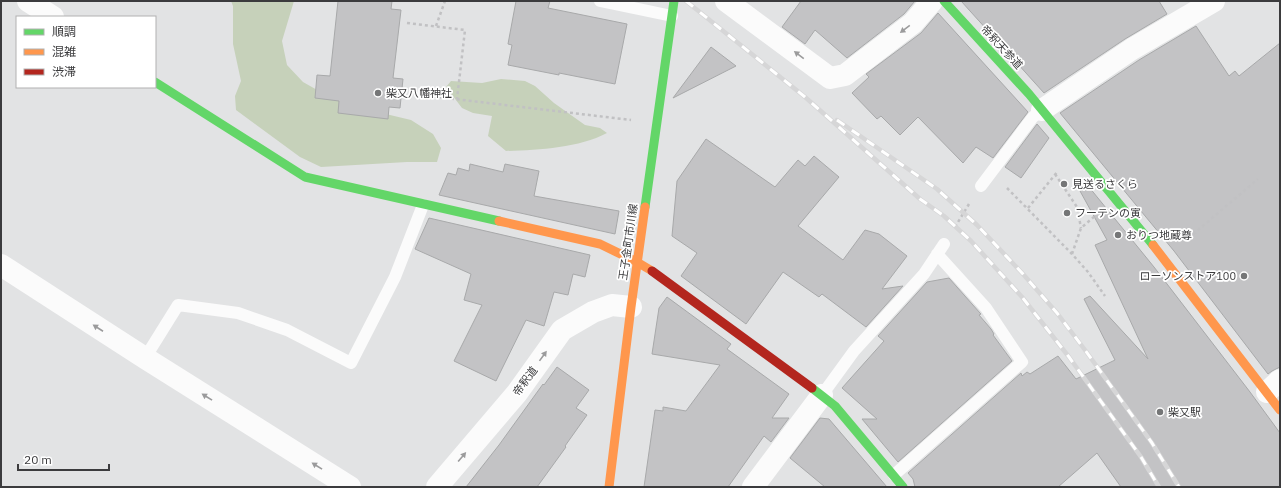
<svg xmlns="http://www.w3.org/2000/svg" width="1281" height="488" font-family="'IBM Plex Sans','Noto Sans JP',sans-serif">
	<rect width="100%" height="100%" fill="#e2e3e4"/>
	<path fill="#c6d1ba" d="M231,1H294L282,41L287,65L303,82L326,95L369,110L411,120L433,134L441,148L437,162H407L321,167L300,157L236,110L235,96L241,81L233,44V6Z
		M501,79L525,81L535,86L554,103L585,125L600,128L607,133C579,148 538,150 506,151L488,136L492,116L473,113L462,108L446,87L451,81L482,83Z"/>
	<path fill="#c3c3c5" stroke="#a8a9aa" d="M338,1H392L391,9L401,10L393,78L403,79L400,108L389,107L388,119L338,113L339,101L315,98L317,75L330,76Z
		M516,1H550L548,8L627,24L615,84L559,73V75L508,65L512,45L508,44Z
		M801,1H915L904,14L847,58L815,30L805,44L782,27Z
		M961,1H1159L1167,14L1125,39L1044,93Z
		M938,13L1028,112L993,158L976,147L963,163L918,117L900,135L881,116L877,119L852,93L869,77L866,74L921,33Z
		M1196,26L1229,76L1235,71L1239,76L1280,43V367L1272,371L1268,374L1174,251L1060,113L1139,60Z
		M711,47L736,66L673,98Z
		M1037,124L1049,138L1021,178L1005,167Z
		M706,139L775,187L798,160L805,166L814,156L839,177L798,226L843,260L865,230L879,234L907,256L882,289L903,286L866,327L822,294L819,297L783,272L746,324L681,276L697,253L672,236L677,181Z
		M470,164L503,172L505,164L539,171L534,196L619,211L615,234L439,195L448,173L456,175L458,168L469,171Z
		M1089,187L1154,267L1250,392L1280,433V487H1121L1097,453L1058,487H915L913,479L908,473L1021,373L1022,376L1027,372L1030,374L1058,356L1076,379L1115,360L1084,299L1090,296L1148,359L1095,245L1107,240L1080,191Z
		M429,218L590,255L585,277L573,274L568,295L554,292L544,326L526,320L496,381L454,361L482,305L464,300L471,274L415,249Z
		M949,278L980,313L981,314L979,315L991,329L994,334L993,335L1012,361L898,462L862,419H877L842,388L884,341L878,336L927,282Z
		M667,297L731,344L727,349L789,394L772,418H789L771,442L764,436L728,487H644L655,410L663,411V407L686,411L720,365L652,354L659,308Z
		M557,367L589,390L576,408L587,415L565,446L566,447L537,487H466L499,445L543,384L544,385Z
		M820,418L829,419L887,487H825L790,458Z"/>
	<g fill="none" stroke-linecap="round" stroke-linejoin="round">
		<path stroke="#c1c1c3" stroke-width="2.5" stroke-dasharray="3 3" stroke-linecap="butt" d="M407,23L465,30L457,99
			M436,26L445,1
			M421,95L631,120
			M1055,174L1077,207L1081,228
			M1007,188L1072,254L1088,272L1105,296
			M1028,208L1058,171
			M955,227L969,204
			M1184,242L1258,179
			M1072,254L1081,228L1095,216"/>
		<path stroke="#fbfbfb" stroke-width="12" d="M600,1L672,16
			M981,186L1033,117L1042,110
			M145,358L178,305L238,313L287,330L351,363L395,277L423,205
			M822,395L854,351L924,274L944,244
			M894,475L1022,362L986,308L937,254"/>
		<path stroke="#fbfbfb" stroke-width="22" d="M28,1L53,17
			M726,1L830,78L845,75L913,23L932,1
			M1042,110L1132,49L1214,1
			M1,265L145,358L350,487
			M1267,392L1280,380
			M437,487L517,393L562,330L593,312L612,305L631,307
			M753,487L822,395"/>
		<path stroke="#63d668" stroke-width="9" d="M944,1L1029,94L1153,245
			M155,82L305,177L499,221
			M645,207L674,1
			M812,388L835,406L903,487"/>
		<path stroke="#ff974d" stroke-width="9" d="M499,221L600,244L637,262L652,271
			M1153,245L1280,410
			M609,487L631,307L645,207"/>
		<path stroke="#b3261e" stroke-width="9" d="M652,271L812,388"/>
		<defs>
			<path id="rail" d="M686,1L805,97L920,199L944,216L971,241L1022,297L1069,357L1141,457L1159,487
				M837,120L937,189L977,225L1023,274L1057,313L1085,350L1152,443L1179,487"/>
		</defs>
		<use href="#rail" stroke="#d6d6d7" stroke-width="4.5"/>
		<use href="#rail" stroke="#fff" stroke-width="3" stroke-dasharray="9" stroke-linecap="butt"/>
	</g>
	<defs><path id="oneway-solid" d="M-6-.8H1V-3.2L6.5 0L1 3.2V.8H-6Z"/></defs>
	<g fill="#9b9b9c">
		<use href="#oneway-solid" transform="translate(905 29) rotate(143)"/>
		<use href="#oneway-solid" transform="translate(799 55) rotate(-143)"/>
		<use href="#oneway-solid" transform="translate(98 328) rotate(-147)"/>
		<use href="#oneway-solid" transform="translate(543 356) rotate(-54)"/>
		<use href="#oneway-solid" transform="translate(207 397) rotate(-148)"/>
		<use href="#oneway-solid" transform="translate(462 457) rotate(-50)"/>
		<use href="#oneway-solid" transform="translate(317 466) rotate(-148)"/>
	</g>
	<g fill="#757677" stroke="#fff" stroke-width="1.5">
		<circle cx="378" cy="93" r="4"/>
		<circle cx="1064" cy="184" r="4"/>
		<circle cx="1067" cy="213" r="4"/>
		<circle cx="1118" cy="235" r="4"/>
		<circle cx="1244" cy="276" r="4"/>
		<circle cx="1160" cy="412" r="4"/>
	</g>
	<g text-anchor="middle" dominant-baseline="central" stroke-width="3.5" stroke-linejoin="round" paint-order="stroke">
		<g font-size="11" fill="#3b3b3d" stroke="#fff">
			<text transform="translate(1002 47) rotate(47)">帝釈天参道</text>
			<text transform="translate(628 242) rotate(-82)">王子金町市川線</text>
			<text transform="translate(525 381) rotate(-54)">帝釈道</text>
		</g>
		<g font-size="11" fill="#3b3b3d" stroke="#fff" text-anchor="start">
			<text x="386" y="93">柴又八幡神社</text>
			<text x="1072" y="184">見送るさくら</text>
			<text x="1075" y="213">フーテンの寅</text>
			<text x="1126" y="235">おりつ地蔵尊</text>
			<text x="1236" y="276" text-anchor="end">ローソンストア100</text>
			<text x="1168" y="412">柴又駅</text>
		</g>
	</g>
	<rect width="1281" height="488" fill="none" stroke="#3b3b3d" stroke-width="4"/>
	<rect x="16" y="16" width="140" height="72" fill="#ffffff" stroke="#b1b1b1"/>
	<rect x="24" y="29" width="20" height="6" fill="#63d668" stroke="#b1b1b1"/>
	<text x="52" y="36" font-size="12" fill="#3b3b3d">順調</text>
	<rect x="24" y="49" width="20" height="6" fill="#ff974d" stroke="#b1b1b1"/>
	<text x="52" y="56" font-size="12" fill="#3b3b3d">混雑</text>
	<rect x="24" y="69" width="20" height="6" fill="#b3261e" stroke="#b1b1b1"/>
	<text x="52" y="76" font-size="12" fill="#3b3b3d">渋滞</text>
	<path d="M18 464v6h91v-6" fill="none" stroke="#3b3b3d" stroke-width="2"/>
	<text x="24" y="464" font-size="12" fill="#3b3b3d" stroke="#ffffff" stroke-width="3" paint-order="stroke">20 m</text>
</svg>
